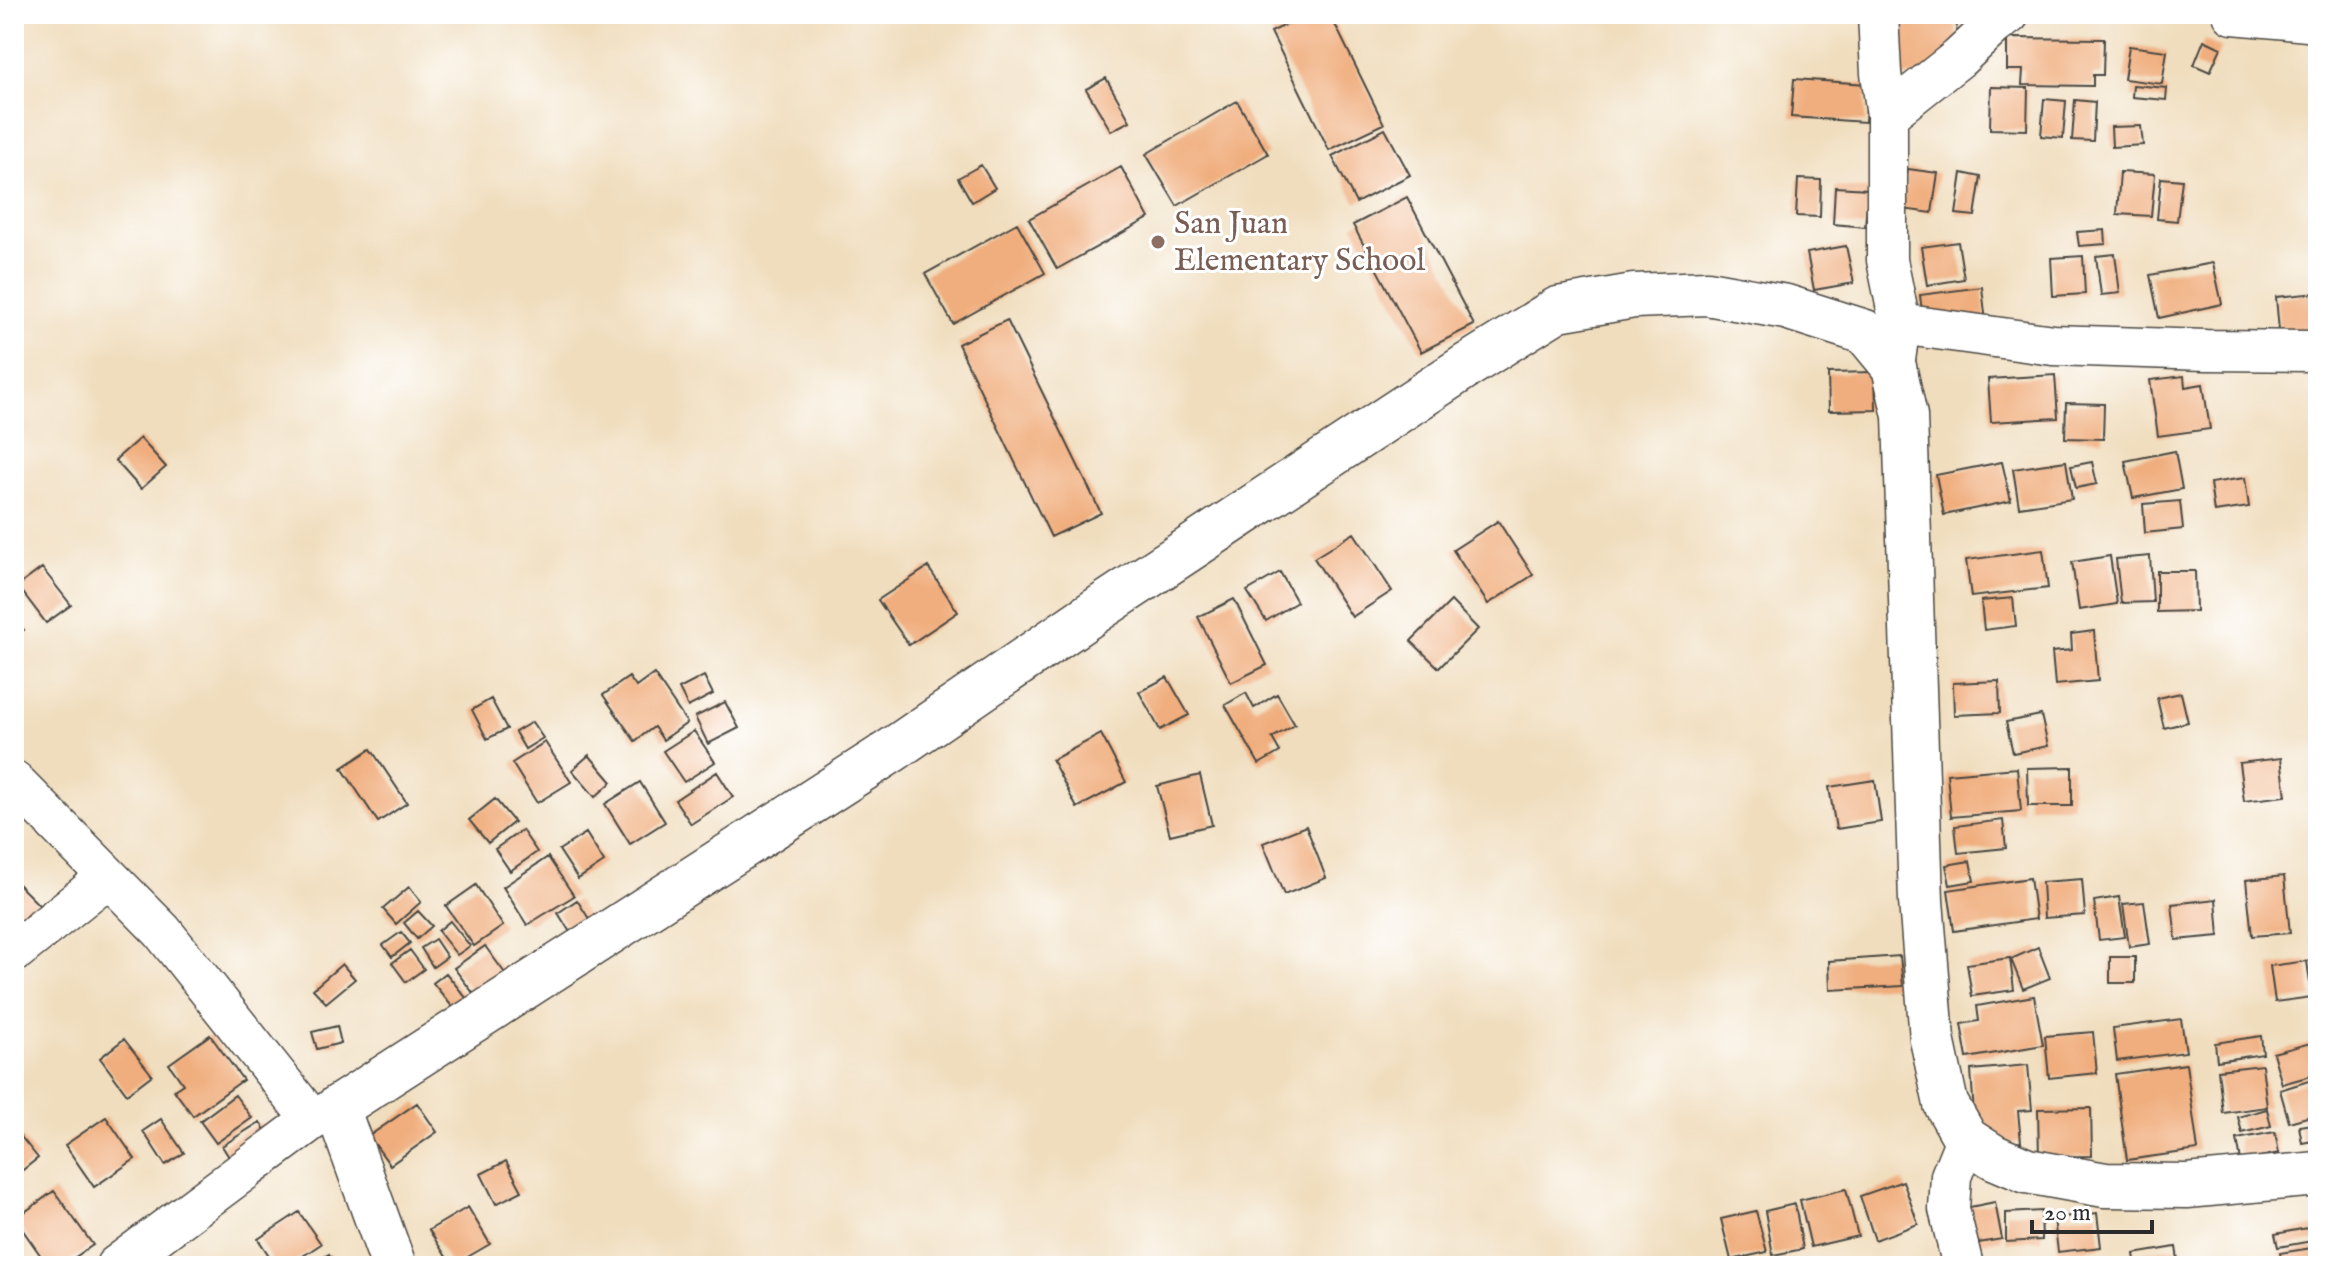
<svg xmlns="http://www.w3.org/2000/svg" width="2332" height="1280" font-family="'IM FELL English',serif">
	<rect width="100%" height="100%" fill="#fff"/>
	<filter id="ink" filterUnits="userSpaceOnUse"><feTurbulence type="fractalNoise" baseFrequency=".0125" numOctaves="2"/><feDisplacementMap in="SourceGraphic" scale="16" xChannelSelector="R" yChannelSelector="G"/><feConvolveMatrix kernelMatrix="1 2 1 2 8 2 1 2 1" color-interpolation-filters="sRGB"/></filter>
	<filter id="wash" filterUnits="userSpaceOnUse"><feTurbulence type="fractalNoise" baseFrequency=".006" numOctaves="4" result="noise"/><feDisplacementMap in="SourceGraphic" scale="32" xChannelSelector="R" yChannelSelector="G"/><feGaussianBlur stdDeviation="1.8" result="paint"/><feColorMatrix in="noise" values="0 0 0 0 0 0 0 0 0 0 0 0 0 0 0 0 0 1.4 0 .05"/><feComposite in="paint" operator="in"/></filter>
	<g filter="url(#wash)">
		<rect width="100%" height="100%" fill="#f0ddbd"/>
		<g id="blocks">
			<path fill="#f0ad7d" d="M1307,14H1330L1384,124L1329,150L1271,32Z
				M1927,14H1955L1959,55L1935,73L1892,78L1886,18Z
				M2007,38L2104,39L2103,75H2093V86L2022,85L2023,70H2007Z
				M2204,40L2221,48L2210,72L2194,65Z
				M2129,46L2167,51L2162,84L2124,79Z
				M1106,78L1130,121L1111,131L1086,89Z
				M1794,79L1867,84L1865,122L1791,117Z
				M2133,85L2167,88L2166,100L2132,97Z
				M1991,87L2028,88L2027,130L1990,129Z
				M2044,99L2066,101L2063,138L2041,136Z
				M2075,100L2095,102L2093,141L2072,140Z
				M1237,101L1268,154L1177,206L1146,154Z
				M2141,126L2143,145L2112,147L2111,127Z
				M1385,129L1410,175L1356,203L1332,156Z
				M981,165L995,188L972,202L958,178Z
				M1121,167L1149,218L1057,269L1029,219Z
				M1908,169L1938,173L1932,213L1902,209Z
				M2120,172L2155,174L2151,216L2117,214Z
				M1962,173L1981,177L1975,216L1956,214Z
				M2161,178L2182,180L2177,221L2157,219Z
				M1798,179L1821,180L1820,217L1796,216Z
				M1835,187L1868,189L1865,227L1833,224Z
				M1407,197L1474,325L1421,352L1353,225Z
				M1017,223L1045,273L953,324L925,274Z
				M2105,230L2106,244L2079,246L2077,232Z
				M1958,242L1964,279L1927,285L1921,247Z
				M1846,246L1854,283L1814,290L1807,253Z
				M2115,254L2120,293L2101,295L2096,256Z
				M2083,256L2085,294L2053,296L2051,258Z
				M2213,263L2222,304L2159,318L2150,275Z
				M1982,287L1986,322L1924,329L1920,295Z
				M2316,293L2318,338L2280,342L2276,297Z
				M1007,320L1101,513L1051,537L958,344Z
				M1875,372L1876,410L1829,411L1828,373Z
				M2055,375L2058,418L1991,422L1988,379Z
				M2184,376L2185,387L2203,384L2210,429L2158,436L2150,380Z
				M2066,403L2104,404L2103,439L2065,438Z
				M140,438L166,467L141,489L115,460Z
				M2175,451L2182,489L2133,498L2125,461Z
				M2066,461L2072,499L2019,507L2013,469Z
				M2002,462L2011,501L1944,515L1936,475Z
				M2092,462L2097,484L2076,488L2071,466Z
				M2245,478L2249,507L2214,512L2210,483Z
				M2180,501L2183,529L2145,533L2143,504Z
				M1498,521L1533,575L1488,604L1453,550Z
				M1354,533L1392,591L1352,617L1314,558Z
				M2043,550L2048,588L1971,597L1966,560Z
				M2110,556L2117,604L2079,610L2072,562Z
				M2150,556L2153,602L2121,603L2116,559Z
				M928,567L958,612L909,645L878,600Z
				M42,568L71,605L46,623L18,586Z
				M2157,571H2195L2196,611L2157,612Z
				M1280,572L1297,602L1266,621L1247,591Z
				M2013,598L2016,626L1984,630L1981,601Z
				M1234,599L1267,665L1231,683L1198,617Z
				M1451,601L1478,629L1439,668L1411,641Z
				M14,619L24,630L14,639Z
				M2094,631L2098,681L2055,685L2052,652L2072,650L2071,634Z
				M654,674L687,723L663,740L654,727L635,741L603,695L629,677L636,687Z
				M704,676L713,694L688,707L679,689Z
				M1167,677L1189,715L1160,730L1139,692Z
				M1999,681L2000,713L1954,715L1953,683Z
				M1246,693L1254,708L1277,694L1295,725L1272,738L1280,752L1259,764L1225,705Z
				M2181,693L2188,722L2164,728L2157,698Z
				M491,699L507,729L487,739L472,710Z
				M725,702L739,728L708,744L695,717Z
				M2041,715L2048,746L2013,753L2006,722Z
				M532,722L543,738L525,749L515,732Z
				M694,731L715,762L684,782L663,751Z
				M1101,734L1126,782L1077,808L1052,760Z
				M545,742L571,782L537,803L512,763Z
				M371,749L407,803L378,822L342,768Z
				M589,755L612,782L595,797L572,770Z
				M2281,758L2286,796L2244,801L2239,763Z
				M2072,767V806H2028L2027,768Z
				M2017,768L2021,811L1951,817L1947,774Z
				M717,772L733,797L691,824L675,800Z
				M1200,775L1212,825L1170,835L1157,786Z
				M1875,780L1881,822L1836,829L1829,787Z
				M640,782L665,822L630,844L605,804Z
				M495,799L514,822L488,843L469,820Z
				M2003,820L2006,848L1958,853L1955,826Z
				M1306,826L1326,878L1284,895L1263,843Z
				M522,830L537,852L510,871L495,849Z
				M586,833L604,862L578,879L559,850Z
				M2314,844L2316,856H2318V876L2315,877L2309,845Z
				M548,857L574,896L527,925L503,887Z
				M1970,861L1974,881L1950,885L1946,865Z
				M2284,876L2290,933L2252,936L2246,880Z
				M2030,878L2036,919L1954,931L1948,890Z
				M2082,879L2085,915L2044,918L2042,882Z
				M14,880L40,906L14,931Z
				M476,885L503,926L474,946L446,906Z
				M2318,885V924H2315L2312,886Z
				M409,887L421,902L396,924L383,909Z
				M2119,897L2125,937L2099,940L2094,901Z
				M2216,899L2219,936L2176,940L2172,904Z
				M577,900L598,933L578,945L558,913Z
				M2144,902L2150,944L2129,947L2123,904Z
				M418,911L432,926L417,939L404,923Z
				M450,921L470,946L457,955L438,931Z
				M401,932L410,943L392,957L383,945Z
				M435,939L447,957L433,967L421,948Z
				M485,946L507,976L477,998L454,968Z
				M2038,947L2050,978L2023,989L2011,959Z
				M410,950L424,969L406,982L392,963Z
				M1900,956L1903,986L1830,990L1829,961Z
				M2110,957H2135V983H2110Z
				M2010,958L2014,990L1972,996L1967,964Z
				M2307,961L2312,997L2275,1002L2270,966Z
				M342,964L355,979L326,1003L313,989Z
				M446,973L467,999L454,1009L433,983Z
				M2034,996L2043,1045L1967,1058L1961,1024L1979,1021L1977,1006Z
				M2181,1019L2186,1052L2117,1061L2113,1028Z
				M337,1026L341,1043L317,1049L312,1032Z
				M2093,1032L2097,1073L2049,1078L2045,1036Z
				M210,1035L243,1080L193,1116L174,1090L183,1084L169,1064Z
				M2261,1036L2263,1054L2217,1061L2215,1043Z
				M124,1039L152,1075L127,1094L100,1058Z
				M2318,1041V1074L2282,1084L2273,1053Z
				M2186,1064L2198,1150L2127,1160L2115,1074Z
				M2028,1065L2032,1110L2018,1111L2021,1142L1976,1145L1971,1070Z
				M2262,1065L2267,1107L2223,1113L2218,1070Z
				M2318,1078V1114L2289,1122L2280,1090Z
				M14,1079L22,1090L14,1095Z
				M235,1095L252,1118L216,1143L200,1121Z
				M417,1103L437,1132L390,1165L369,1136Z
				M2091,1108L2092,1156L2039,1157L2038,1109Z
				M2267,1109L2271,1126L2242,1133L2238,1117Z
				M106,1117L135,1159L94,1187L65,1145Z
				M161,1119L184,1153L165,1165L143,1131Z
				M260,1122L274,1144L236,1168L222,1146Z
				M2318,1123V1140L2302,1143L2299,1126Z
				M14,1128L38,1158L14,1177Z
				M2275,1132L2279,1153L2241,1161L2237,1139Z
				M506,1161L522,1191L496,1204L481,1174Z
				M1903,1181L1918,1224L1875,1240L1860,1196Z
				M1846,1189L1858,1236L1811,1247L1800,1200Z
				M54,1191L93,1245L62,1266H48L15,1219Z
				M1995,1202L2002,1239L1961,1246L1955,1210Z
				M1795,1204L1803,1249L1773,1255L1765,1211Z
				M468,1207L490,1244L452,1266L429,1230Z
				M1756,1211L1767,1252L1731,1260L1721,1219Z
				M2041,1211L2042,1240L2006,1242V1213Z
				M299,1212L321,1244L288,1266H276L258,1239Z
				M2097,1213L2101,1247L2058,1252L2054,1218Z
				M2318,1226V1240L2278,1247L2275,1234Z
				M2176,1247L2179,1266H2136L2134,1254Z
				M2318,1247V1266H2282L2280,1253Z
				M329,1254L336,1266H310Z
				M2248,1256L2250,1266H2210V1265Z
				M1933,1259L1934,1266H1907V1265Z"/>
		</g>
	</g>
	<g filter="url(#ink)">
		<use href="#blocks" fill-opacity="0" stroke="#494641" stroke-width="2"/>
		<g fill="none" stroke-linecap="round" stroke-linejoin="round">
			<defs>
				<path id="minor" d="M1878,14L1881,73L1887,115V260L1900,324
					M2233,14L2318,22
					M1887,115L1959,58L1994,25L2009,14
					M1894,367L1900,324L2053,345L2206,350L2318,351
					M14,781L162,931L312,1120
					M14,952L108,877
					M116,1266L312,1120L337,1108
					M1963,1266L1949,1209L1951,1176L1966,1139"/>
				<path id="tertiary" d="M394,1266L337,1108L891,751L1103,606L1465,367L1558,309L1634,296L1707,293L1786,307L1865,332L1894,367L1905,416L1921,901L1932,1039L1946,1104L1966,1139L1994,1157L2027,1171L2105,1185L2187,1186L2318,1174"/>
			</defs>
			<use href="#minor" stroke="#494641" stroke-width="43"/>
			<use href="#tertiary" stroke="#494641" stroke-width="47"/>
			<use href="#minor" stroke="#fff" stroke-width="40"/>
			<use href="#tertiary" stroke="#fff" stroke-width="44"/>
		</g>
	</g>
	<circle fill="#8d6e63" stroke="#fff" stroke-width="3" cx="1158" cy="242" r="8"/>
	<g text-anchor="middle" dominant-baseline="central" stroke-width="6" stroke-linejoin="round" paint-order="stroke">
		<g font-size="32" fill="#785e54" stroke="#fff" text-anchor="start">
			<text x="1174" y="224">San Juan<tspan x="1174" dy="37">Elementary School</tspan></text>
		</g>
	</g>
	<rect width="2332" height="1280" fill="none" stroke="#fff" stroke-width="48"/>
	<path d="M2032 1220v12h120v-12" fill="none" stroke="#2b2b2b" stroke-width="4"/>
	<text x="2044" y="1220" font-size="24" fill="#2b2b2b" stroke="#ffffff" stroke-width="6" paint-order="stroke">20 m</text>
</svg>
